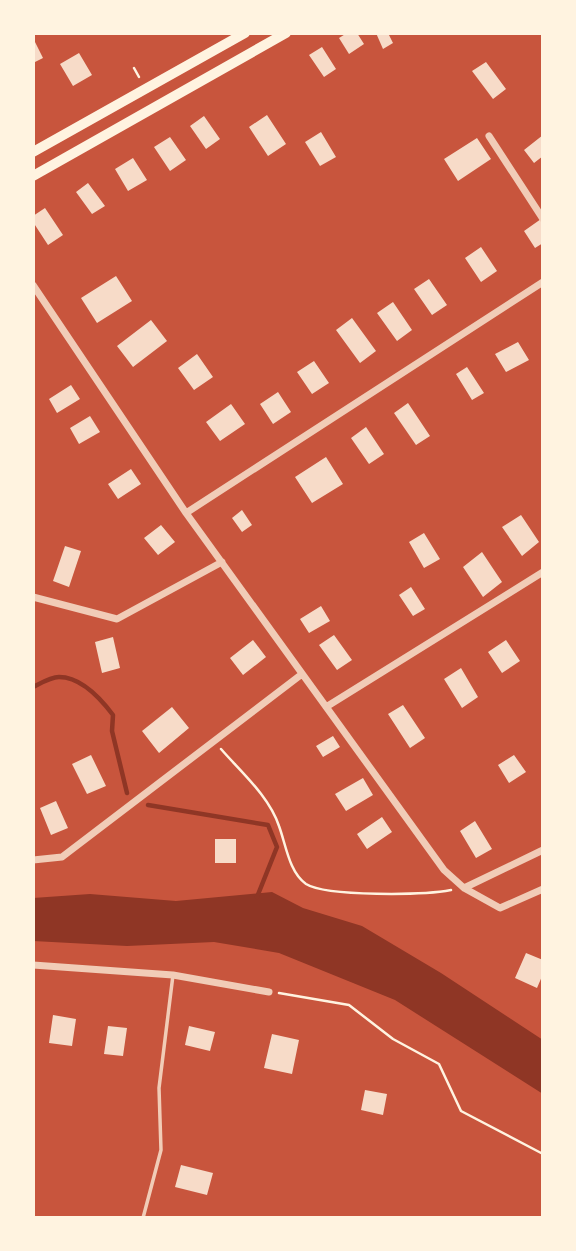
<svg xmlns="http://www.w3.org/2000/svg" width="576" height="1251" font-family="Barlow,sans-serif">
	<rect width="100%" height="100%" fill="#c8553d"/>
	<path fill="#8f3625" d="M272,892L303,908L362,926L441,973L543,1040V1094L395,1000L279,953L214,942L127,946L33,941V898L90,894L176,901Z"/>
	<g fill="none" stroke-linecap="round" stroke-linejoin="round">
		<path stroke="#8f3625" stroke-width="4.5" d="M33,687C41,683 51,677 59,677C81,677 101,699 113,715L112,731L127,793
			M148,805L268,825L277,847L257,897"/>
	</g>
	<path fill="#f7dbc8" d="M347,33H357L364,44L349,54L339,38Z
		M376,33H388L393,43L383,49Z
		M33,38L43,58L33,63Z
		M322,47L336,69L324,77L309,55Z
		M79,53L92,75L73,86L60,64Z
		M486,62L506,89L493,99L472,71Z
		M267,115L286,144L268,156L249,127Z
		M204,116L220,139L206,149L190,126Z
		M321,132L336,157L320,166L305,142Z
		M543,135V156L534,163L524,150Z
		M170,137L186,160L170,171L154,147Z
		M477,138L491,159L458,181L444,159Z
		M133,158L147,180L128,191L115,169Z
		M88,183L105,206L92,214L76,192Z
		M45,208L63,235L48,245L33,222V216Z
		M541,219L543,243L535,248L524,231Z
		M481,247L497,271L481,282L465,258Z
		M116,276L132,301L97,323L81,298Z
		M429,279L447,305L432,315L414,289Z
		M393,302L412,330L397,341L377,313Z
		M352,318L376,351L360,363L336,330Z
		M151,320L167,341L133,367L117,346Z
		M518,342L529,360L506,372L495,354Z
		M197,354L213,377L194,390L178,368Z
		M314,361L329,383L312,394L297,372Z
		M467,367L484,393L472,400L456,374Z
		M71,385L80,399L57,413L49,399Z
		M278,392L291,412L273,424L260,404Z
		M408,403L430,436L416,445L394,413Z
		M231,404L245,424L220,441L206,422Z
		M90,416L100,432L79,444L70,428Z
		M366,427L384,454L369,464L351,438Z
		M326,457L343,484L312,503L295,477Z
		M131,469L141,484L118,499L108,484Z
		M242,510L252,525L242,532L232,518Z
		M521,515L539,542L522,556L502,527Z
		M161,525L175,542L158,555L144,538Z
		M424,533L440,559L424,568L409,542Z
		M65,546L81,551L69,587L53,581Z
		M482,552L502,582L483,597L463,567Z
		M411,587L425,609L413,616L399,595Z
		M321,606L330,621L309,633L300,619Z
		M334,635L352,660L337,670L319,645Z
		M113,637L120,668L102,673L95,642Z
		M253,640L266,657L243,675L230,658Z
		M506,640L520,661L502,673L488,652Z
		M461,668L478,697L462,708L444,679Z
		M403,705L425,738L410,748L388,714Z
		M172,707L189,728L159,753L142,731Z
		M333,736L340,747L323,757L316,746Z
		M91,755L106,786L87,794L72,764Z
		M514,755L526,772L509,783L498,765Z
		M363,778L373,795L346,811L335,794Z
		M56,801L68,828L51,835L40,808Z
		M382,817L392,832L367,849L357,834Z
		M475,821L492,849L476,858L460,831Z
		M215,839H236V863H215Z
		M526,953L543,960V974L537,988L515,978Z
		M53,1015L76,1019L72,1046L49,1043Z
		M108,1026L127,1028L123,1056L104,1054Z
		M189,1026L215,1032L210,1051L185,1045Z
		M272,1034L299,1040L292,1074L264,1068Z
		M365,1090L387,1094L383,1115L361,1110Z
		M181,1165L213,1173L207,1195L175,1187Z"/>
	<g fill="none" stroke-linecap="round" stroke-linejoin="round">
		<path stroke="#fff3e0" stroke-width="2.5" d="M134,68L139,77
			M221,749C241,772 269,796 279,826C286,845 289,872 306,884C327,897 425,895 451,890
			M279,993L349,1005L393,1039L439,1064L461,1111L543,1154"/>
		<path stroke="#f1ccb7" stroke-width="3.5" d="M143,1218L161,1150L159,1088L173,975"/>
		<path stroke="#f1ccb7" stroke-width="7" d="M489,136L543,219
			M33,285L186,513L444,870L464,888L500,908L543,889
			M186,513L543,282
			M33,597L117,619L222,562
			M326,707L543,572
			M33,860L62,857L302,674
			M464,888L543,850
			M33,965L173,975L269,992"/>
		<path stroke="#fff3e0" stroke-width="10" d="M33,152L245,33
			M33,176L286,33"/>
	</g>
	<rect width="576" height="1251" fill="none" stroke="#fff3e0" stroke-width="70"/>
</svg>
